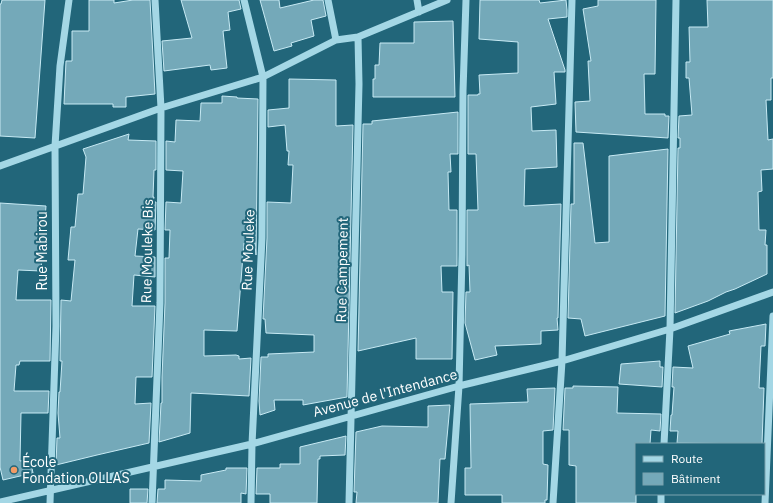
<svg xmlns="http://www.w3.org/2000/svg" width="773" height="503" font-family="'IBM Plex Sans',sans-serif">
	<rect width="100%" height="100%" fill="#22667a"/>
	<path fill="#74a9b9" stroke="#c7eaf4" d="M2,0H45L35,138L0,136V4H1Z
		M89,0H114V3L133,0H150L155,94L126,97V107H113V104H64L66,61H72V31H89Z
		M181,0H239L241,9L228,12L230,30L223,31L227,68L211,70L210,65L164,71L162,41L192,38Z
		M260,0H279L280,8L314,0H323L326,16L311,20L314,36L291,43L292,46L274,51Z
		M480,0H539L540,3L566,0L567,10V17L548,19L565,70V72H554L556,104L531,107L532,131L556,130L557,167L525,169L524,206L561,204L558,318H557L558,330L541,331V344L495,346L497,355L475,360L465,323L466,292H470L469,265L467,266V210H478L476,154H468V95H478V94H480L479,75L518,73V42L479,39Z
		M598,0H656L655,74H644L645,114H665V116H669L668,138L576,132L575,102L590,101L588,61H591L583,9L598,6Z
		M707,0H773V78H771V100H766L768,140L773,139V169L761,170L762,191L758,192L759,230H766L765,245H767V274L735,289L726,292L708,301L675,313L678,148H680V138H678L679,116L692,115L689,78H686V62H690L689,27H708Z
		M453,21L455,97H373V79H375V65H379L380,43H414V22Z
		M289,79L336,80V126L353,125L347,397L303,405V400H274L275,410L260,415L259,401L261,357H268V354L314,352V335L266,333L265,319H263L267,238V202L291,203L293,165H288L289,151H287L285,125L268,127V110L289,108Z
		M222,96L237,97V98L258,99L256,255L255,243H244L237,331L204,330V356L236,355L239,356V359L251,358L249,396L191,393L190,433L159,442L161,403H162V377L165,303V258H169L170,230H165L166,202L181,203L183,171L166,170V141L175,142L176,120L200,121L201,103H222Z
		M458,112V154H450L451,172H448L449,210H457V266H441L442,292H453L452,359H416V338L358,351L363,124H372V121Z
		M129,134L128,140L156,141V170H154L153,197H154L153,202H156L155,230L138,229L135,256L155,257V277L134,275L132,306H155L152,377H136L135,404L151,403L149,443L97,455L56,465L57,438H60L58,413L59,392H60L62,361H60L61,300L71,301L75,260H68L71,227H75L78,194H83L86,157L83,149Z
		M574,143H583L595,243L609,242V156L668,149L665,316L585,336L581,319L568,318L571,204H574Z
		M0,203L46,206L41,271L18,270L16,300H51L50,361H20L19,365H16L14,391H49L48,413H21L20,461L30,459L33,473L3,480L0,467Z
		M766,324L765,346H761L759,388H764L762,444L677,443L678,431H670L671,415H672L674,387H672L673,367L693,368L688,346L730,334L729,331Z
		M660,361V367H663L662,387L619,384L621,364Z
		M573,386L618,387L617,413L661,414L660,431L651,430L650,444H636V503H576V466L569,465V430H563L565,388H573Z
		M555,388L553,430L543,431V464L548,465L547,500H545V503H502V495H465V468H471L470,404L528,402L527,389Z
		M450,405L445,459H440L438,503H356L357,492H354L356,432L382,426L428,427V406Z
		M346,436L345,455L320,456V459H318L317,503H270V494H256L257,468H280V464H300V447Z
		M226,468H247L246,494L241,493V503H157L158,489H165V480L201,481V475L226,470Z
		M130,489H148L147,503H130Z"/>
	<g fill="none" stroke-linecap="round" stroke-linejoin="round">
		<path stroke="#a4d7e5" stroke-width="7" d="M244,0L263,77L262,238L252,444L251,503
			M328,0L336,40
			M417,0L419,12
			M0,166L161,108L263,77L336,40L358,37L447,0
			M664,444L670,329L676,0
			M0,502L252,444L459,386L562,361L670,329L773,292
			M50,503L56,326L55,146L60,66L69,0
			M152,503L160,303L161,108L155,0
			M349,503L359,84L358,37
			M451,503L459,386L462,255L463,91L466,0
			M553,503L562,361L572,0
			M661,503V494
			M765,503L773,316"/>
	</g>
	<circle fill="#f19b66" stroke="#22667a" stroke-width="1.5" cx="14" cy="470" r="4"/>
	<g text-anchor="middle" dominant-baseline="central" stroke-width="4" stroke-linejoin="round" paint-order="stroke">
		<g font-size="14" fill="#fff" stroke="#22667a">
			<text transform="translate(248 250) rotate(-88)">Rue Mouleke</text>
			<text transform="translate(42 251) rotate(-90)">Rue Mabirou</text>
			<text transform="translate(147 251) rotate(-89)">Rue Mouleke Bis</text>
			<text transform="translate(342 270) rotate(-89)">Rue Campement</text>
			<text transform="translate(385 393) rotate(-15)">Avenue de l'Intendance</text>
		</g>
		<g font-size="14" fill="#fff" stroke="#22667a" text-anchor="start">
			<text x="22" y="462">École<tspan x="22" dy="16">Fondation OLLAS</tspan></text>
		</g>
	</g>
	<rect x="635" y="443" width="130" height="52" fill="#22667a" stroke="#7aa3af"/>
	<rect x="643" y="456" width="20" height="6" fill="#a4d7e5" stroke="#7aa3af"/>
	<text x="671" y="463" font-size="12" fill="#ffffff">Route</text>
	<rect x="643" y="473" width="20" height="12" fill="#74a9b9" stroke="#7aa3af"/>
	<text x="671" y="483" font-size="12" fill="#ffffff">Bâtiment</text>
</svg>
